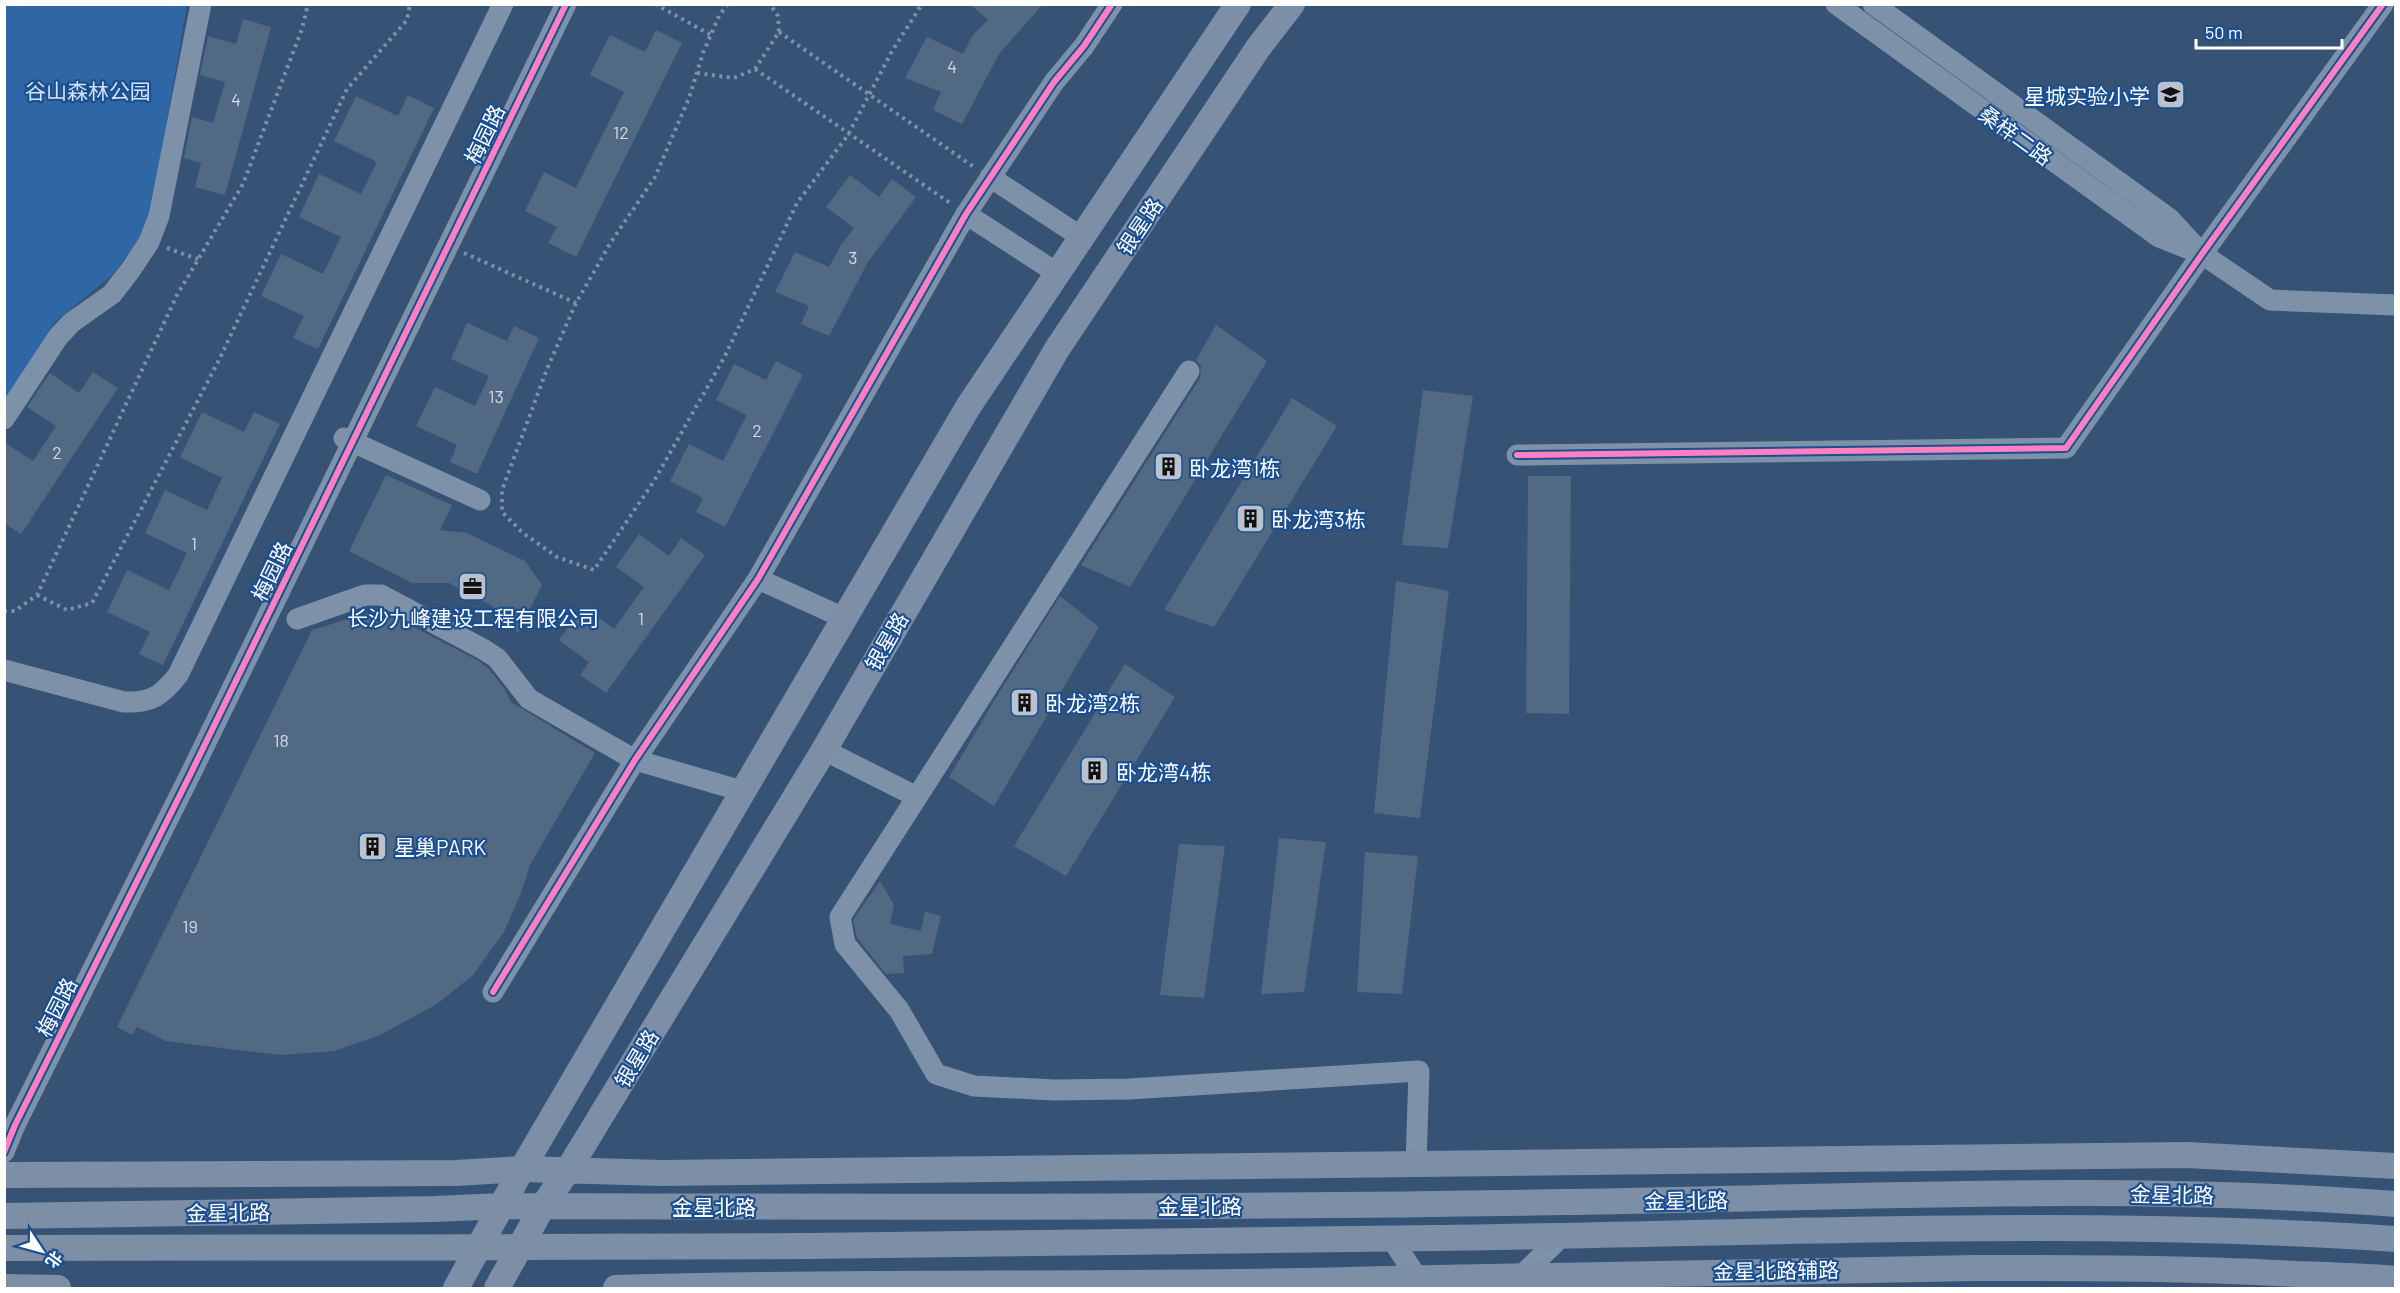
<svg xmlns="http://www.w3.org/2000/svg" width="2400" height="1293" font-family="Barlow,'Noto Sans SC',sans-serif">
	<rect width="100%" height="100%" fill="#365274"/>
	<path fill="#2f66a5" d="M5,5H187L153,201L139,241L112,275L54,323L5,401Z"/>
	<path fill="#526984" d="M970,4H1043L999,54L962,124L933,110L941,92L905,78L927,37L963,54L973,35L988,20Z
		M243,19L271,27L225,195L195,187L201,163L184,158L192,117L213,123L225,82L200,75L208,36L236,44Z
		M656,30L682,43L576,257L548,243L557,227L525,211L544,172L576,188L624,92L590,75L610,35L645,52Z
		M408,95L434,108L318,349L293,338L304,316L261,296L281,254L323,274L341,237L299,217L319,174L361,194L377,162L334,141L356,96L398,116Z
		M850,175L879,197L892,179L916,197L868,262L829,336L801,324L809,306L775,292L795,252L829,267L841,245L854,228L826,207Z
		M467,323L507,341L514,326L539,338L477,474L450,462L457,445L416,426L435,387L475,406L489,376L451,359Z
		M1216,325L1267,361L1130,587L1081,565L1200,378L1201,366L1196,360Z
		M776,361L803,375L725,527L696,512L703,498L670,481L689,444L723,461L747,415L716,400L734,364L766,380Z
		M93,372L118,388L21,534L4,523V442L33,461L56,426L27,407L50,373L79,393Z
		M1423,390L1473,396L1448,548L1402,545Z
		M1292,398L1337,426L1214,627L1164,610Z
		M202,412L244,432L254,412L280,424L163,665L139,654L150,632L107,612L127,570L169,590L187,553L145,533L165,490L207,510L222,478L180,457Z
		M386,475L452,505L440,530L467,533L525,561L542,585L518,633L492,606L449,583H412L349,551Z
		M1528,476H1571L1569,714L1526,713Z
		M639,534L669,556L681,538L705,555L606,693L580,675L589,662L559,640L583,606L614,629L644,587L616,567Z
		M1396,581L1449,591L1420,818L1374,813Z
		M1060,596L1099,627L994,806L949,777L997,696Z
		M374,611H383L477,660L488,668L504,688L511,702L595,753L530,865L521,893L504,932L473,975L437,1004L378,1036L334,1051L282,1055L237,1050L166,1041L137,1027L132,1035L117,1027L312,630Z
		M1125,664L1175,697L1066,876L1014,846Z
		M1279,838L1326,842L1304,992L1261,994Z
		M1179,844L1225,846L1204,998L1160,995Z
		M1365,852L1418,856L1402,994L1357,992Z
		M880,881L894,905L890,924L921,931L925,912L941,916L932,954L903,956L904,973L886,974L857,938L853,920Z"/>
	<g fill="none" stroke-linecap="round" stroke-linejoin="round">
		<path stroke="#7d92a8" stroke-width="4" stroke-dasharray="3 4.5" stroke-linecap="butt" d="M655,4L711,35
			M728,4L719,16L703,53L689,98L655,177L611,242L576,303L547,369L502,490V512L523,533L557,557L594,570L654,481L725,356L797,203L848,135L891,53L922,4
			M779,32L974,167
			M755,69L950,203
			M697,73L734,78L755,69L779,32L778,16L770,4
			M167,248L198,259
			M464,253L576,303
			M37,595L67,610L92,603L219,360L347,89L407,20L410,4
			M4,611H15L37,595L177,295L243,184L302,29L308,4"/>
		<path stroke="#7d92a8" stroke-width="21" d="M1836,4L2159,237L2202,254L2170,219L1873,4
			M990,177L1081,237
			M966,214L1057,273
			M2202,254L2270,300L2396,305
			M4,419L58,337L71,323L112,294L132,268L149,242L159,216L201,4
			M344,438L480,500
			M1517,455L2066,448L2202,254L2383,4
			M758,579L844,618
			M297,619L365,595H381L483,649L497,658L529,699L635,760L742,791
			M4,670L124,702C152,703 161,696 178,675L503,4
			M824,750L917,797L840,917L845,944L899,1010L936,1074L974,1086L1055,1090L1129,1089L1419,1071L1416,1164
			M917,797L1189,371
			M493,992L635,760L758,579L966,214L1054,82L1084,46L1112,4
			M4,1152L15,1125L190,775L566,4
			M1391,1238L1424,1288
			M1515,1282L1562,1236"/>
		<path stroke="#7d8ea7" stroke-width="26" d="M4,1175L456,1173L522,1169L662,1173L2186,1155L2396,1166
			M4,1216L434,1209L502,1206C857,1207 1213,1208 1568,1202C1844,1198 2120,1183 2396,1204
			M4,1248C273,1247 541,1248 810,1246C1018,1244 1226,1240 1434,1238C1755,1234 2076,1217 2396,1239
			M4,1287L58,1288
			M456,1288L522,1169L968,407L1238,4
			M497,1288L543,1206L568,1170L824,750L1057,349L1258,48L1292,4
			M616,1288C873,1280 1129,1287 1385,1279C1582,1274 1779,1270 1976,1268C2083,1268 2190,1268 2297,1274C2330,1275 2363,1276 2396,1279"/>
		<defs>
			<path id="cycleway" d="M1517,455L2066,448L2202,254L2383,4
				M493,992L635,760L758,579L966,214L1054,82L1084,46L1112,4
				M4,1152L15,1125L190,775L566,4"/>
		</defs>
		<use href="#cycleway" stroke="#1b4f8f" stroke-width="10"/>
		<use href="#cycleway" stroke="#ff80c0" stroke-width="6"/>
	</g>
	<defs>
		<symbol id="school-square" viewBox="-11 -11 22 22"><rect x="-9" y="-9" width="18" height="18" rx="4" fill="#b9c2ce" stroke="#1b4f8f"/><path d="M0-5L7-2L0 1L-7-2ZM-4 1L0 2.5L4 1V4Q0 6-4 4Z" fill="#111"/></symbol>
		<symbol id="building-square" viewBox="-11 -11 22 22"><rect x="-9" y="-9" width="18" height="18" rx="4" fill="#b9c2ce" stroke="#1b4f8f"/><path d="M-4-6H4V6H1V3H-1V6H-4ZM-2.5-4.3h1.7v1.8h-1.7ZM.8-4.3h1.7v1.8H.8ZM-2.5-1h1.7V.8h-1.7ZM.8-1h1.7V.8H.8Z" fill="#111"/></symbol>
		<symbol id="office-square" viewBox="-11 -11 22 22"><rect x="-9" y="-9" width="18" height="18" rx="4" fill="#b9c2ce" stroke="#1b4f8f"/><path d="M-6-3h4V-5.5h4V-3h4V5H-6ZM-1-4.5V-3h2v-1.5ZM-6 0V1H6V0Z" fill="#111"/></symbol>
	</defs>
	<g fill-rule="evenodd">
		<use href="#school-square" x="2154" y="78" width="33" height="33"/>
		<use href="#building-square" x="1152" y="450" width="33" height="33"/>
		<use href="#building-square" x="1234" y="502" width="33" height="33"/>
		<use href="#office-square" x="456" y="570" width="33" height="33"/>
		<use href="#building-square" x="1008" y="686" width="33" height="33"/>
		<use href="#building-square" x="1078" y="754" width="33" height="33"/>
		<use href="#building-square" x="356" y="830" width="33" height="33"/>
	</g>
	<g text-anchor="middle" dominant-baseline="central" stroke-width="4.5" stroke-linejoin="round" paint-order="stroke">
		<g font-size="18" fill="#d4dae0">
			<text x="952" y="66">4</text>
			<text x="236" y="99">4</text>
			<text x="621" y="132">12</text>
			<text x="853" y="257">3</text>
			<text x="496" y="396">13</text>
			<text x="757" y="430">2</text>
			<text x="57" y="452">2</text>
			<text x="194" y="543">1</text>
			<text x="641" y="618">1</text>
			<text x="281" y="740">18</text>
			<text x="190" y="926">19</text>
		</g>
		<g font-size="21" fill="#cfe3fa" stroke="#1b4f8f">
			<text x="88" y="90">谷山森林公园</text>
		</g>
		<g font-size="21" fill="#fff" stroke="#1b4f8f" text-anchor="start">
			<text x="2150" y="95" text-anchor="end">星城实验小学</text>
			<text x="1189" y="467">卧龙湾1栋</text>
			<text x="1271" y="518">卧龙湾3栋</text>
			<text x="473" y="617" text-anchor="middle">长沙九峰建设工程有限公司</text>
			<text x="1045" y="702">卧龙湾2栋</text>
			<text x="1116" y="771">卧龙湾4栋</text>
			<text x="394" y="846">星巢PARK</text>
		</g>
		<g font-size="21" fill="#fff" stroke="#1b4f8f">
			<text transform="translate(484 134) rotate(-64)">梅园路</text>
			<text transform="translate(2016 135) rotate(36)">桑梓二路</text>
			<text transform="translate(1139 226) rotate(-56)">银星路</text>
			<text transform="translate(271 571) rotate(-64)">梅园路</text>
			<text transform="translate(886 641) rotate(-60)">银星路</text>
			<text transform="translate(56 1007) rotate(-63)">梅园路</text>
			<text transform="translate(636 1058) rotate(-59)">银星路</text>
			<text transform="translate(2172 1194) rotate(1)">金星北路</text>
			<text transform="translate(1686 1200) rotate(-1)">金星北路</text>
			<text x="1200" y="1205">金星北路</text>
			<text x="714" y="1206">金星北路</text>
			<text transform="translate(228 1212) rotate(-1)">金星北路</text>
			<text transform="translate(1776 1270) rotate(-1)">金星北路辅路</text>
		</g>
	</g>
	<rect width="2400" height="1293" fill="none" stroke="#ffffff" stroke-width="12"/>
	<g transform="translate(42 1251) rotate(126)" stroke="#1b4f8f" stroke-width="4.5" paint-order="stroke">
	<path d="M0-4.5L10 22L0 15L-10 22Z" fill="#ffffff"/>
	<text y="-9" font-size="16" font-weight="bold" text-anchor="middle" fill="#ffffff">北</text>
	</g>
	<path d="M2196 39v9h146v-9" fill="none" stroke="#ffffff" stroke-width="3"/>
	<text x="2205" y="39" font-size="18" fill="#ffffff" stroke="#1b4f8f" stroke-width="4.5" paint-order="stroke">50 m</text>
</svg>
